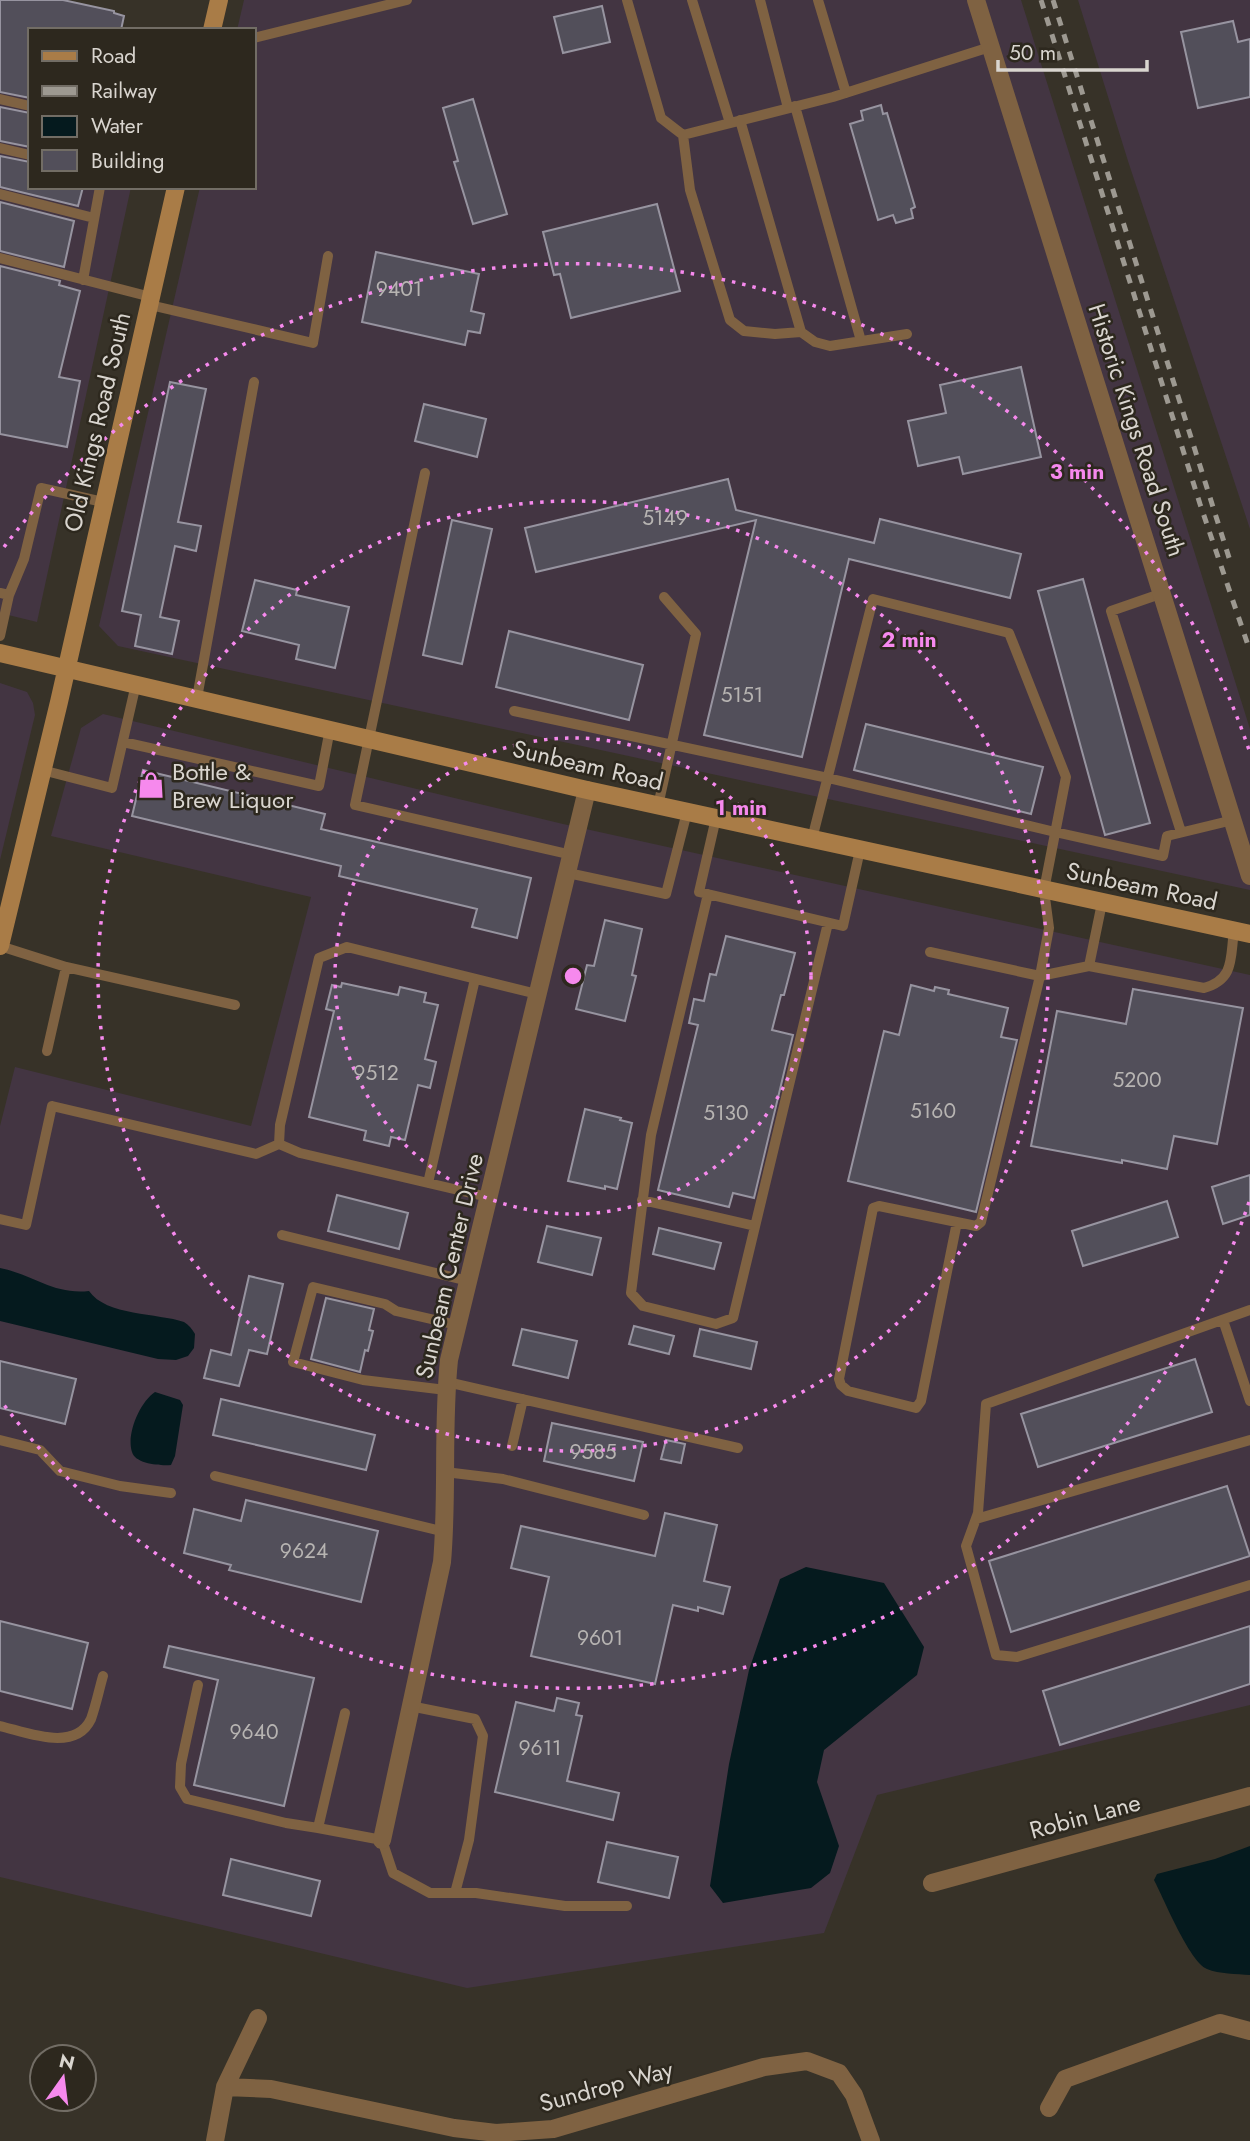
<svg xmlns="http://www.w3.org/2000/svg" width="1250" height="2141" font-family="Jost,sans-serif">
	<rect width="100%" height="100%" fill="#373228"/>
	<path fill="#433542" d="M244,0H1021L1250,729V890L118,646L99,626L200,187H254V30H237Z
		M1078,0H1250V529L1128,161Z
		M0,53L30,61V187H131L37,622L0,613Z
		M0,683L27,692L33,703L35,715L0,860Z
		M103,714L563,824L1250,975V1705L877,1795L824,1933L467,1988L0,1877V1126L15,1067L251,1126L311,897L51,836L81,728Z"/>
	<path fill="#051a1e" d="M0,1268C32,1274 53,1295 89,1291C106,1316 158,1313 184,1322C189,1325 192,1329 195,1334L194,1348L188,1356L176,1360L158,1359L0,1321Z
		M155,1392L180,1400L183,1405L175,1456L171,1465C161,1466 135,1464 132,1452C126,1434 140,1402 155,1392Z
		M806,1567L884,1583L924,1647L917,1675L824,1750L817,1782L839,1846L830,1873L811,1888L723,1903L710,1886L729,1764L749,1670L780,1579Z
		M1250,1846V1975C1237,1974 1219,1974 1207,1969C1189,1961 1164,1899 1154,1880L1157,1874L1215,1859Z"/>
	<path fill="#524f5a" stroke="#9794a0" stroke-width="2" d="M0,0H63L114,11V13L124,16L121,30H30V98L0,92Z
		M602,6L610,42L563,53L554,17Z
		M1233,21L1238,42L1250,39V97L1198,108L1181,32Z
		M473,99L507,214L473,224L454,162L458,161L443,108Z
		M881,105L883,114L887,113L915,207L911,209L913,218L896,223L893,215L878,220L850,124L863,120L861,111Z
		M0,107L30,113V147L0,141Z
		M0,156L30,162V187H83L78,206L0,187Z
		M0,202L74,221L64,267L0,251Z
		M657,204L680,291L571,318L560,274L554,275L543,232Z
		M376,252L479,274L471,311L484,314L480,333L468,331L465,345L362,322Z
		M0,266L60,281L59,285L80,291L59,377L80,381L67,447L0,434Z
		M1021,367L1041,457L963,474L959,457L918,466L908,421L946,413L940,385Z
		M170,382L206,389L178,522L201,526L196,551L175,546L160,617L179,621L172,654L135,646L141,615L122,611Z
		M424,404L486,419L477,457L415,441Z
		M728,479L736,510L874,543L880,519L1021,554L1010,598L849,559L802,757L704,735L756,520L536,572L525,528Z
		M452,520L492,529L462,664L423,655Z
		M1083,579L1150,823L1105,835L1038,591Z
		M255,580L297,590L296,595L349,607L335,668L296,659L299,645L242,631Z
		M509,631L643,665L629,720L496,687Z
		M866,724L1043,767L1031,814L854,770Z
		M143,770L325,814L321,829L531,878L517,938L472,927L477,909L339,876L341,866L132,816Z
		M605,920L642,929L632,975L636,976L625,1021L576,1009L587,965L594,966Z
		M726,936L795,953L784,995H781L772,1030L793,1035L754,1198L733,1193L729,1207L658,1190L698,1025L689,1023L694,999L704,1001L710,974L716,975Z
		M342,983L398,995L400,987L426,993L424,1002L438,1005L425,1059L436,1062L430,1088L418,1085L405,1140L391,1137L389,1146L364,1140L366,1131L309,1117L334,1011L326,1009L332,985L341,987Z
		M911,985L934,991L935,987L949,990L948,994L1008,1008L1001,1037L1017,1040L976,1212L848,1181L884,1031L899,1035Z
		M1133,989L1243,1008L1217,1144L1174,1136L1167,1169L1122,1160V1163L1031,1146L1057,1011L1126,1024Z
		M585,1109L621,1118L620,1120L632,1123L617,1189L605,1186V1189L568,1181Z
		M1250,1175V1215L1223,1224L1212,1187Z
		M337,1195L408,1213L399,1249L328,1231Z
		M1167,1201L1178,1237L1083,1266L1072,1231Z
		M547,1226L601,1238L592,1275L538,1262Z
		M659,1228L721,1243L714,1269L653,1254Z
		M249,1276L283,1284L267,1354L249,1350L239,1386L204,1378L211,1350L231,1355Z
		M326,1298L374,1309L369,1330L373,1331L368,1351L365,1350L360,1372L311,1359Z
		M634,1326L674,1336L669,1354L629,1344Z
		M522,1329L577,1341L568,1378L513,1365Z
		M700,1329L757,1342L751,1369L694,1356Z
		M1195,1359L1212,1412L1038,1467L1021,1414Z
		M0,1361L76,1379L65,1424L0,1408Z
		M221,1399L375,1435L366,1470L213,1435Z
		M552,1423L643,1442L634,1481L544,1461Z
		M666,1440L685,1444L681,1463L661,1459Z
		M1227,1486L1250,1556L1011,1632L989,1561Z
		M246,1500L378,1531L361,1602L229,1570L231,1565L184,1553L194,1509L241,1521Z
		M665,1513L717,1525L704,1581L730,1587L723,1614L698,1607V1611L673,1605L655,1684L531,1656L549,1577L511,1568L521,1526L655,1556Z
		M0,1621L88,1643L72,1709L0,1691Z
		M1250,1626V1684L1060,1745L1043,1691Z
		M169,1646L314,1678L284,1806L194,1785L218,1680L164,1667Z
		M557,1698L579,1703L576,1715L582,1716L567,1781L619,1793L613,1820L495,1792L516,1702L554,1711Z
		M607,1842L678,1857L669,1898L598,1882Z
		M231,1859L320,1881L311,1916L223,1895Z"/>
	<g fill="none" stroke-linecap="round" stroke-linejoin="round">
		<path stroke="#7f6242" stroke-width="10" d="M627,0L661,118L683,135L833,97L990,47
			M692,0L730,123
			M760,0L788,108
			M818,0L846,93
			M254,38L407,0
			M0,99L30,106
			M795,106L861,341
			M740,120L801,332
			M683,135L690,190L730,320L744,331L775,334L801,332L815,342L830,346L907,334
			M0,148L30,155
			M0,194L94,218
			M0,258L151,297
			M83,280L100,187
			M150,305L313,343L328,256
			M425,473L355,805L572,855
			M0,593L9,595L0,636
			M1163,593L1111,611L1181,832
			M9,595L24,559L41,488L103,502
			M197,698L254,382
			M514,711L828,778L1055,832L1163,856L1167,836L1233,820
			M123,742L319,786L330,729
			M42,770L112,788L136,684
			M658,806L696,634L664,597
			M716,818L699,892L843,926L860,850
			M812,839L873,599L1009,633L1066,777L1044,890L1049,928L1040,976L930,952
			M568,873L666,894L687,812
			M708,894L651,1135L631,1293L643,1306L716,1324L733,1318L828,923
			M1102,903L1089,966L1204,988C1235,979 1230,958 1234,931
			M0,946L66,967L47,1051
			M66,967L235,1005
			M428,1183L475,979
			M488,1197L300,1153L279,1144L280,1125L319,958L347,947L537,994
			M642,1200L755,1226
			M0,1219L26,1225L52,1106L256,1154L279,1144
			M957,1222L921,1401L916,1408L848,1391L841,1385L839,1379L873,1208L879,1206L976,1226L981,1222L1040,976L1089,966
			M282,1235L468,1281
			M1250,1310L986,1404L978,1513L966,1546L996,1655L1017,1657L1250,1585
			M1223,1320L1250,1401
			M447,1382L738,1448
			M446,1390L363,1380L293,1362L313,1287L385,1304L396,1311L457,1325
			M0,1440L40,1450L60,1471L120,1486L171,1493
			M512,1446L523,1399
			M445,1472L503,1479L644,1515
			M215,1476L445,1532
			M976,1519L1250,1440
			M198,1685L181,1764L180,1787L187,1799L286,1823L318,1828
			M410,1706L475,1719L483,1736L469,1840L455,1893
			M345,1713L318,1828L382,1840L393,1873L430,1893H476L565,1906H627
			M0,1726C26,1732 75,1753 91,1719C96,1705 99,1690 103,1676"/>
		<path stroke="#7f6242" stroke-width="18" d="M976,0L1250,876
			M382,1840L442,1562C448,1495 442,1427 449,1360L587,790
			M932,1883L1250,1796
			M225,2087L271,2089L454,2128L496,2133L553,2129L764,2067L807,2061L839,2073L854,2095L871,2141
			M1049,2108L1065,2079L1220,2023L1250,2031
			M215,2141L225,2087L258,2018"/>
		<path stroke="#a97c47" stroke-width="18" d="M212,30L219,0
			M0,653L587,790L1250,934
			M0,946L59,702L176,187"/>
		<path stroke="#9d9991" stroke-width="5" stroke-dasharray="9 9" stroke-linecap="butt" d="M1041,0L1200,504L1250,651
			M1053,0L1231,564"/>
	</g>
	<g fill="none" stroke="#f689ed" stroke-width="3.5" stroke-dasharray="3.5 7">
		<circle cx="573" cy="976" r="238"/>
		<circle cx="573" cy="976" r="475"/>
		<path d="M1249 1202A713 713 0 0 1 4 1405M4 547A713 713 0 0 1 1249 750"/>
	</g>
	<defs>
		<symbol id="shop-bare" viewBox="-9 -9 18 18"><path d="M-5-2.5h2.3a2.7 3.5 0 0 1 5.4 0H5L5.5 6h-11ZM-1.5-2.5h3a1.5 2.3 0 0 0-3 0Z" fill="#f689ed" stroke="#2d281e" stroke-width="2.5" paint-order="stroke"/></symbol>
	</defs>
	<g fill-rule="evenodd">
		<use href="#shop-bare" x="132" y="766" width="38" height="38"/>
	</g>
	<g text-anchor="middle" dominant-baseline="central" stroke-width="5" stroke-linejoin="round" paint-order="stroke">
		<g font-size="21" fill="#b7b4b2">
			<text x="399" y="289">9401</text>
			<text x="665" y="518">5149</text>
			<text x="742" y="695">5151</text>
			<text x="376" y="1073">9512</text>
			<text x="1137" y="1080">5200</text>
			<text x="933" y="1111">5160</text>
			<text x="726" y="1113">5130</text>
			<text x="593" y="1452">9585</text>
			<text x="304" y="1551">9624</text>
			<text x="600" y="1638">9601</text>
			<text x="254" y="1732">9640</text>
			<text x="540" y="1748">9611</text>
		</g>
		<g font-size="24" fill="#d9d5cf" stroke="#2d281e">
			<text transform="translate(97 422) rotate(-77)">Old Kings Road South</text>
			<text transform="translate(1137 430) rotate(72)">Historic Kings Road South</text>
			<text transform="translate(588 765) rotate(13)">Sunbeam Road</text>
			<text transform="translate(1142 886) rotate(12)">Sunbeam Road</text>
			<text transform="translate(449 1266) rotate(-77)">Sunbeam Center Drive</text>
			<text transform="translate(1085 1816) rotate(-15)">Robin Lane</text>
			<text transform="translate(606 2086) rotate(-15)">Sundrop Way</text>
		</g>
		<g font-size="24" fill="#d9d5cf" stroke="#2d281e" text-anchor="start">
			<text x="172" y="771">Bottle &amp;<tspan x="172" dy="28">Brew Liquor</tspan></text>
		</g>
	</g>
	<circle cx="573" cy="976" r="10" fill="#f689ed" stroke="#2d281e" stroke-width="3.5"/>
	<g font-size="21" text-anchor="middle" font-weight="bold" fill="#f689ed" stroke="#2d281e" stroke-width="5" stroke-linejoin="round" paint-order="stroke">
		<text x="1077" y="479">3 min</text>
		<text x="909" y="647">2 min</text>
		<text x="741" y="815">1 min</text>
	</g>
	<rect x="28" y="28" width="228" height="161" fill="#2d281e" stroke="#726d65" stroke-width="2"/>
	<rect x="42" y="51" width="35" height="10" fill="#a97c47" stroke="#726d65" stroke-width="2"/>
	<text x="91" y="63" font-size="21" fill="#d9d5cf">Road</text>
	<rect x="42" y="86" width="35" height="10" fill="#9d9991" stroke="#726d65" stroke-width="2"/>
	<text x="91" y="98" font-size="21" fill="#d9d5cf">Railway</text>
	<rect x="42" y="116" width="35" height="21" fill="#051a1e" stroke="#726d65" stroke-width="2"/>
	<text x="91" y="133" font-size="21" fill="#d9d5cf">Water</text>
	<rect x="42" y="150" width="35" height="21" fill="#524f5a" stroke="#726d65" stroke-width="2"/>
	<text x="91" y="168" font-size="21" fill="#d9d5cf">Building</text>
	<g transform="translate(63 2078) rotate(14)"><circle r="33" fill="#2d281e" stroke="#726d65" stroke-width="2"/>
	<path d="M0-5L12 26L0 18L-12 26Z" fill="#f689ed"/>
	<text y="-10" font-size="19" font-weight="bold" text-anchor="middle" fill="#d9d5cf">N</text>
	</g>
	<path d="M998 60v10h149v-10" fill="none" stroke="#d9d5cf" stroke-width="3.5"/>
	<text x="1009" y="60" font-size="21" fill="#d9d5cf" stroke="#2d281e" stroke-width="5" paint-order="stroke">50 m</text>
</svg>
